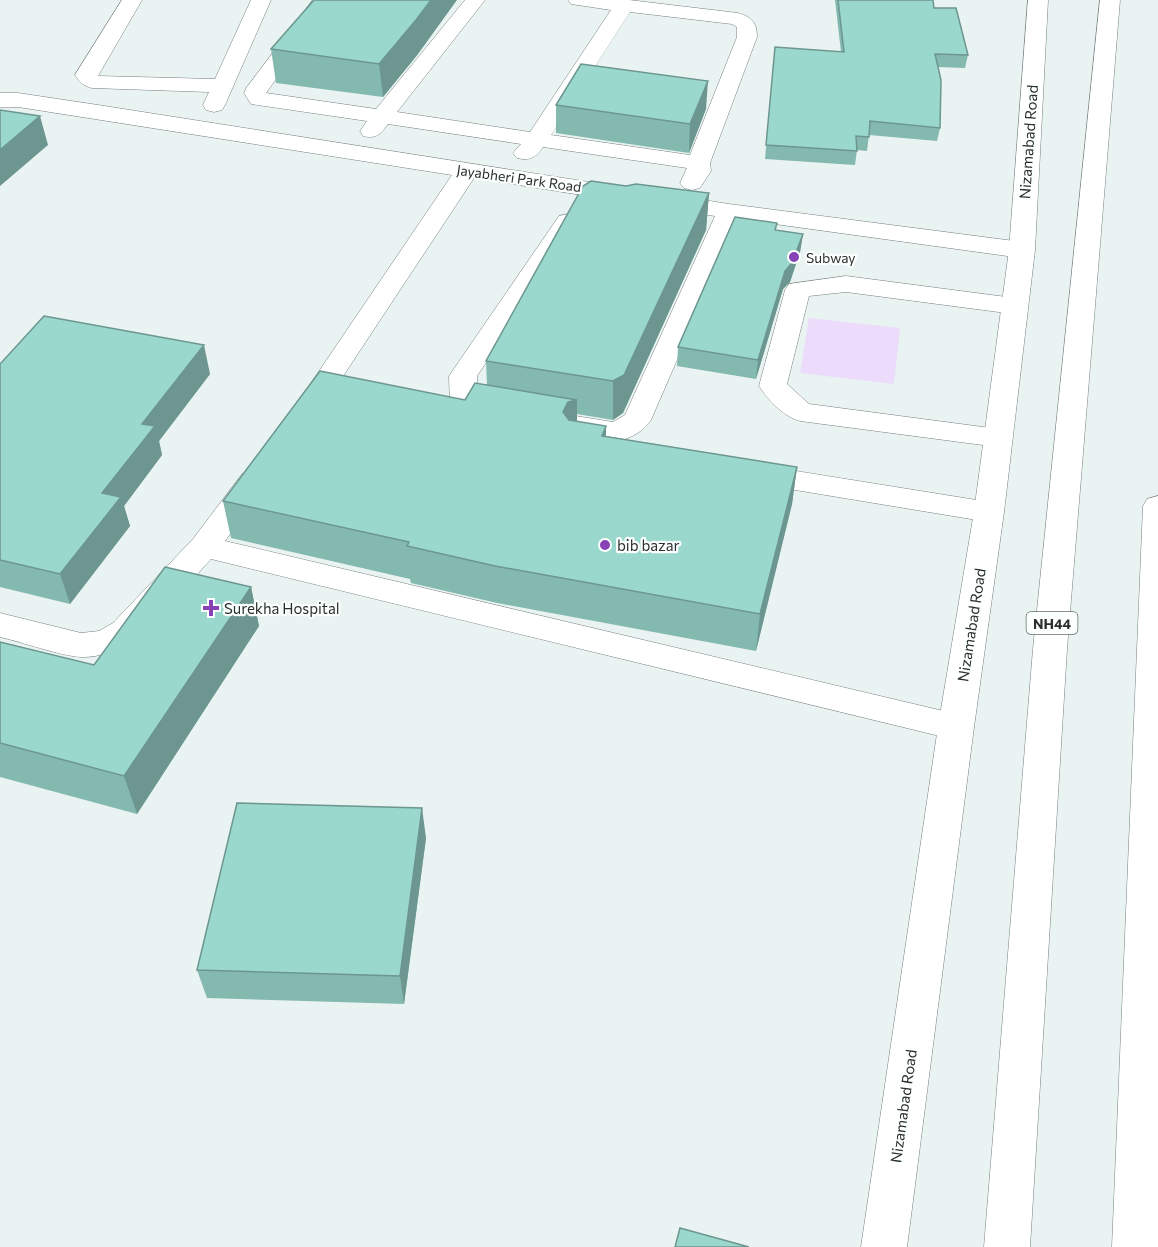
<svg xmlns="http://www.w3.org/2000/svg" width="1158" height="1247" font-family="Commissioner,sans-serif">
	<rect width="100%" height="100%" fill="#e9f3f1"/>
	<path fill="#ecdbfb" d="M809,318L900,328L894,384L800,373Z"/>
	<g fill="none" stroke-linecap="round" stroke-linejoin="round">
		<defs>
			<path id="minor" d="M122,0H142L98,76L215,79L251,0H271L225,105L222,110L214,112L206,110L203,105L209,92L92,88C83,86 80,82 75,75Z
				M313,0H333L266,93L376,109L465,0H485L397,112L530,132L611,10L571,4L568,0H629L738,13C752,17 757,23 757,37L710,163L711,171L700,188L692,190L684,188L680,183L687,168L543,147C536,158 529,161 517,158L513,153L521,144L388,124C380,135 376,139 363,136L360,131L367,121L251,104L244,93L247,87ZM630,12L732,24L737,27V37L690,155L551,135Z
				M0,93H18L98,105L729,204L1022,242L1031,245L1035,250L1031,255L1022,258L738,219L651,420C644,431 631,438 618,441L553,429L549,423L553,417L563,414L613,422L625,415L715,216L474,178L316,417L306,420L296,417L292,411L452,175L18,107H0Z
				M568,214L577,216L580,221L477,376L478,400L513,407L517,413L513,419L503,422L454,413L450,407L449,376L559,216Z
				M846,276L1014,298L1023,300L1027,306L1023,312L1014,314L846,292L809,296L787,384L809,404L998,429L1008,431L1013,438L1008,445L998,447L800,421C784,417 768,400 759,386L785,290L789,284Z
				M752,464L989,502L1000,505L1004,512L1000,519L989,522L741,481L737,474L741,467Z
				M253,471L264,474L268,481L225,541L956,714L968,717L974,727L968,737L956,740L211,559C177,595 135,659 81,657C61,656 22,642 0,637V613L81,633L99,631L113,623L193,539L242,474Z"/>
			<path id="major" d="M1028,0H1048L1035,250L1004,512L974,727L907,1247H861L938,727L974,512L1009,250Z"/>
			<path id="highway" d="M1100,0H1120L1067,649L1030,1247H984L1033,649Z
				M1158,496V1247H1112L1143,506L1147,499Z"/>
		</defs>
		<use href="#minor" stroke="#77807e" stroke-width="1"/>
		<use href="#major" stroke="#77807e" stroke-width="1"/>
		<use href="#highway" stroke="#77807e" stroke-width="1"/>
		<use href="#minor" fill="#fff" fill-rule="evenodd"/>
		<use href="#major" fill="#fff" fill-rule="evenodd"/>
		<use href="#highway" fill="#fff" fill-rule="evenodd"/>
	</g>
	<path fill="#84b9af" d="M835,0H933L934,8L968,55L965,68L938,67L940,128L937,141L869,135L867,151L857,150L855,165L765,159L775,47L841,52Z
		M271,49L418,54L383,97L276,83Z
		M556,105L706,109L689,153L556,133Z
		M626,186L709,193L706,230L623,413L613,420L577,414V421L606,436L797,467L792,504L756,651L497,603L411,583L410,579L231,538L223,501L465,400L487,385L486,361Z
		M776,230L803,234L800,252L790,282L783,289L756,379L677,366L678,347Z
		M0,364L210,374L159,441L162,455L124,506L130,526L70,604L0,587Z
		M251,587L259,626L137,814L0,777V642L94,665Z
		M426,838L404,1004L207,998L197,970Z"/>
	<path fill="#6c968f" d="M431,0H457L418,54L383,97L379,64Z
		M708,81L706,109L689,153L690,124Z
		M40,116L48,145L0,186V150Z
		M709,193L706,230L623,413L613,420V381Z
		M803,234L800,252L790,282L783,289L756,379L758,360L785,271Z
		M204,345L210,374L159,441L162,455L124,506L130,526L70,604L60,574L102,493L142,424Z
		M577,400V436L563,412L568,402Z
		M606,426V462L602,436Z
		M797,467L792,504L756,651L760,614Z
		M251,587L259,626L137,814L124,776Z
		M422,808L426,838L404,1004L400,976Z"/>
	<path fill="#9ad7cc" stroke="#6c968f" stroke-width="1.5" d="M314,0H431L416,20L379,64L271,49Z
		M838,0H933L934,8H956L968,55L935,54L941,80L940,128L870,121L869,137L856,136L857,151L766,145L775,47L844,52Z
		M581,64L708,81L690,124L556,105Z
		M0,110L40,116L0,150Z
		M591,181L626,186L636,184L709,193L624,375L613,381L486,361L583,186Z
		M735,217L777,223L775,230L803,234L792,263L785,271L758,360L678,347Z
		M44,316L204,345L142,424L155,426L102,493L121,497L60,574L0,560V364Z
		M320,371L465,400L475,383L577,400L568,402L563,412L569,420L606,426L602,436L797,467L760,614L495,566L407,546L409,542L223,501Z
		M165,567L251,587L124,776L0,743V642L94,665Z
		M237,803L422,808L400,976L197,970Z
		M680,1228L749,1247H675Z"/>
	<g fill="#8742b6" stroke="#fbfffe" stroke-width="2">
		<circle cx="794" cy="257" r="6"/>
		<circle cx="605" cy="545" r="6"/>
		<path d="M208 599h6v6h6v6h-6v6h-6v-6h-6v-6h6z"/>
	</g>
	<g text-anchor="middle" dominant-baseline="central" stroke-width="4.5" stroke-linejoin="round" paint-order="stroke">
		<g font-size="14" fill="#2b2e2e" stroke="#fbfffe">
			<text transform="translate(519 178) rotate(8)">Jayabheri Park Road</text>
		</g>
		<g font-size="14" fill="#2b2e2e" stroke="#fbfffe" text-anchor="start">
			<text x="806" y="257">Subway</text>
		</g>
		<rect fill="#fbfffe" stroke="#696d6c" stroke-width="1.5" x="1026.5" y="612" width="51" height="22" rx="4.5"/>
		<g font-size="14" font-weight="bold" fill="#2b2e2e">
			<text x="1052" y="623">NH44</text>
		</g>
		<g font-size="15" fill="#2b2e2e" stroke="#fbfffe">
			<text transform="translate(1028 142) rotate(-86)">Nizamabad Road</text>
			<text transform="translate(971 625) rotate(-81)">Nizamabad Road</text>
			<text transform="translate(903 1106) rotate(-82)">Nizamabad Road</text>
		</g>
		<g font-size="15" fill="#2b2e2e" stroke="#fbfffe" text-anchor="start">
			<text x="617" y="545">bib bazar</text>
			<text x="224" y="608">Surekha Hospital</text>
		</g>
	</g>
</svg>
